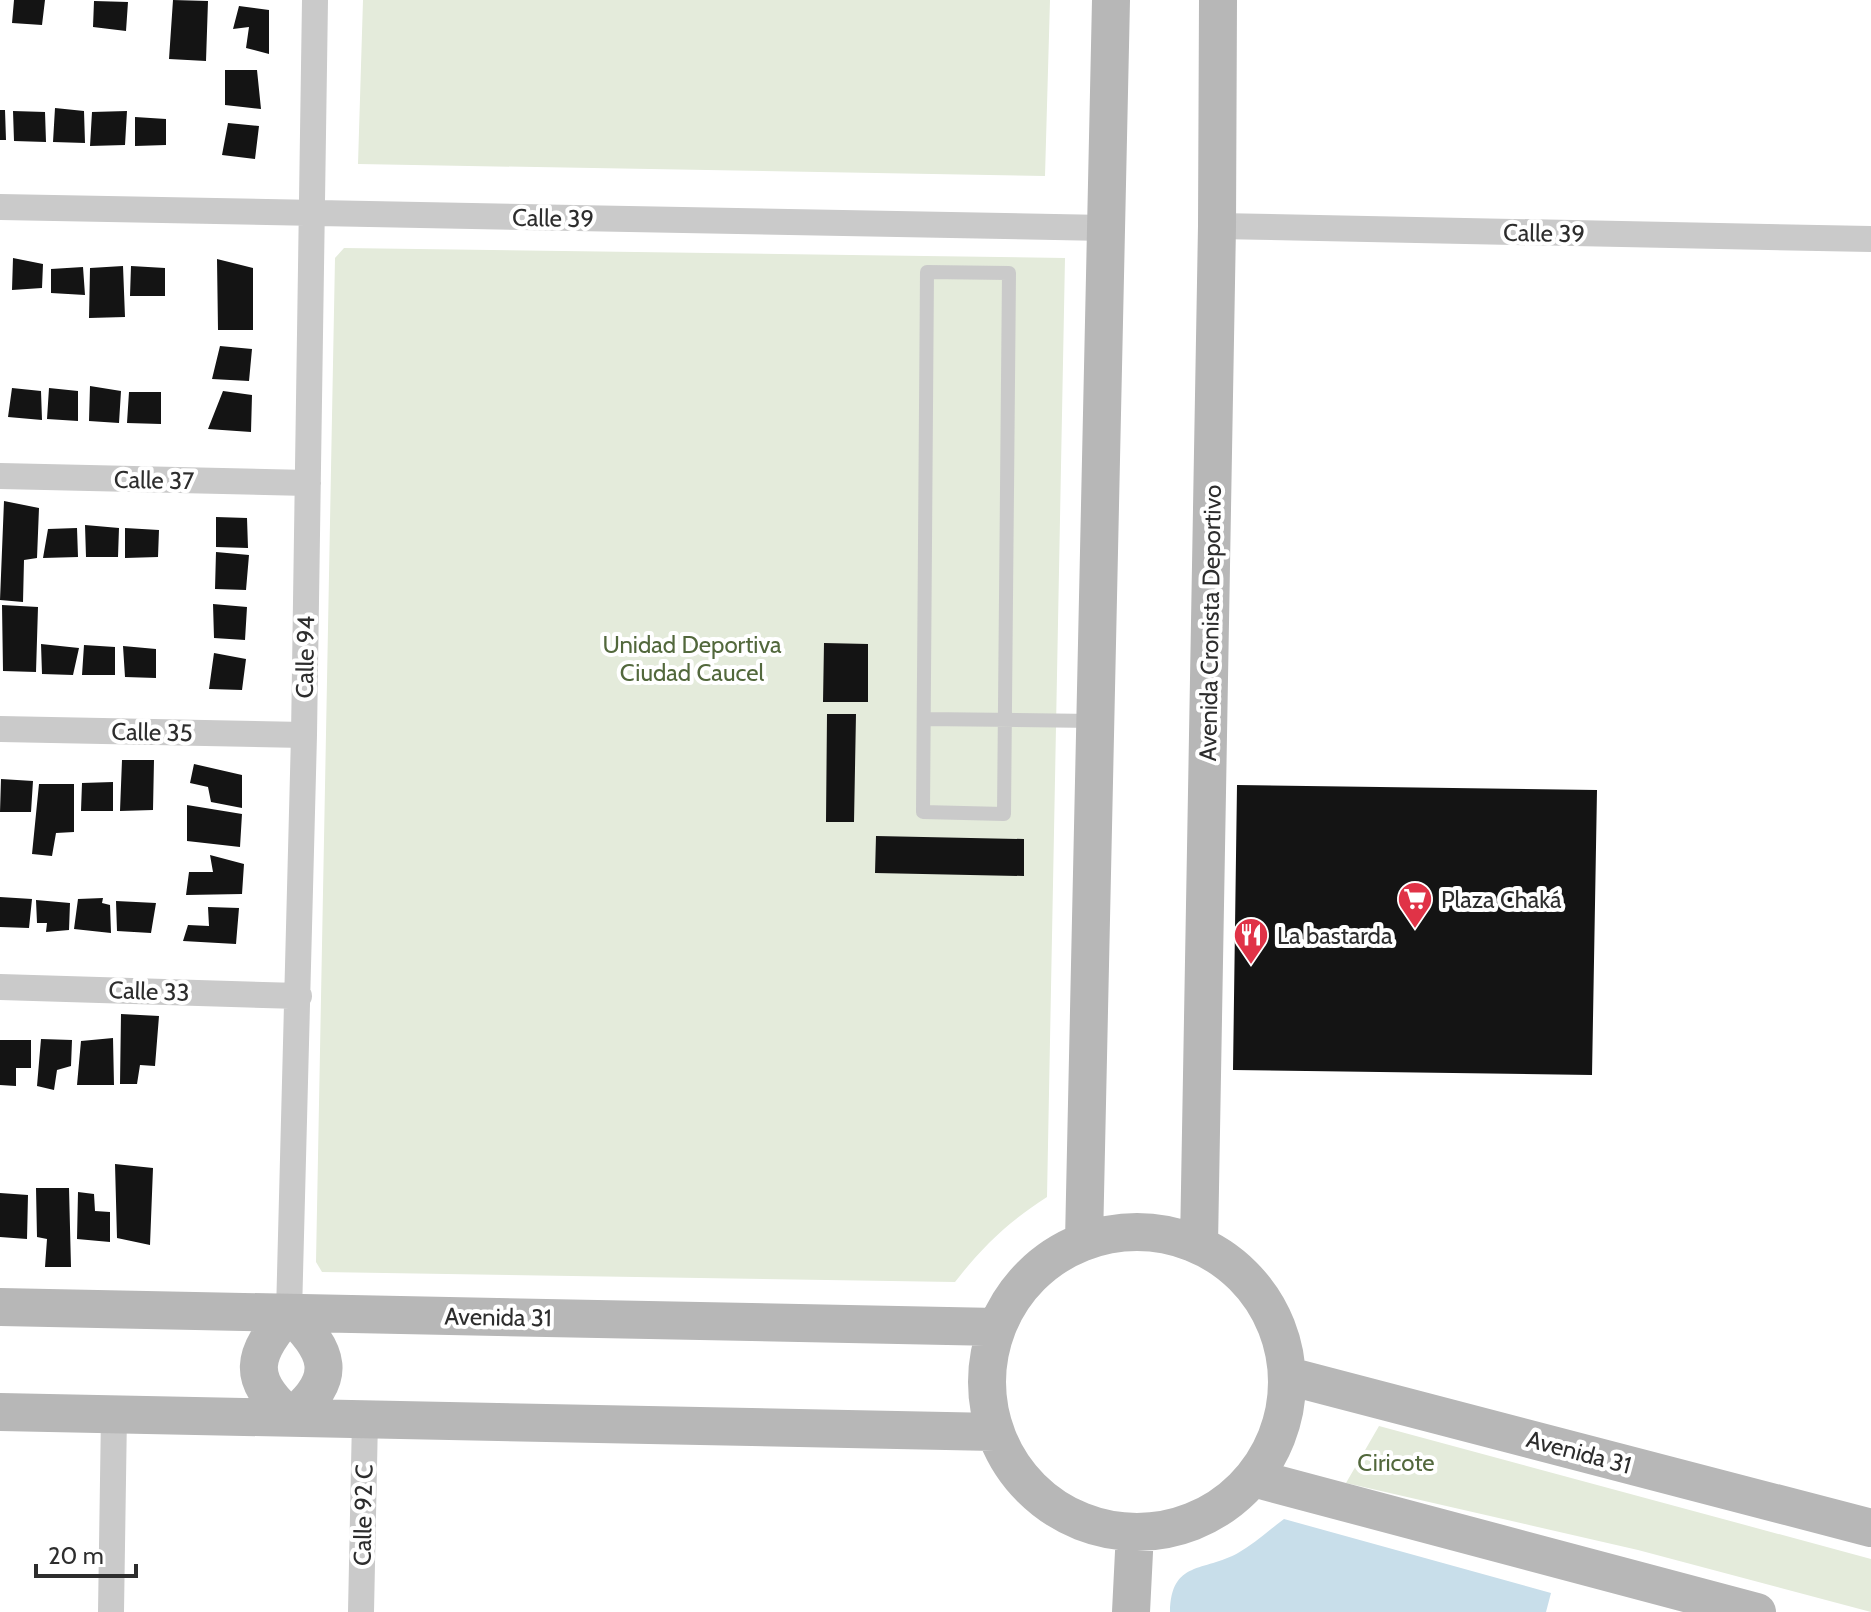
<svg xmlns="http://www.w3.org/2000/svg" width="1871" height="1612" font-family="Cabin,sans-serif">
	<rect width="100%" height="100%" fill="#fff"/>
	<path fill="#e4ebdb" d="M363,0H1050L1045,176L358,164Z
		M344,248L1065,258L1047,1197C1008,1222 983,1246 955,1282L322,1272L316,1262L335,258Z
		M1379,1426L1871,1559V1612L1638,1550L1346,1483Z"/>
	<path fill="#c8deea" d="M1284,1519L1551,1593L1546,1612H1170C1171,1560 1204,1572 1238,1553C1254,1544 1269,1530 1284,1519Z"/>
	<path fill="#141414" d="M14,0H45L42,25L12,23Z
		M173,0L208,1L206,61L169,59Z
		M94,1L128,2L126,31L93,27Z
		M239,6L269,10V54L246,48L249,27L233,29Z
		M225,70H257L261,109L225,105Z
		M55,108L84,111L85,143L53,142Z
		M0,110H5L6,140H0Z
		M13,111L45,112L46,142L14,141Z
		M127,111L125,145L90,146L92,112Z
		M135,117L166,119V145L135,146Z
		M228,123L259,126L255,159L222,155Z
		M13,258L43,264L42,288L12,290Z
		M217,259L253,268V330H218Z
		M123,266L125,317L89,318L90,268Z
		M131,266L165,268V296H130Z
		M83,267L85,295L51,293V269Z
		M220,346L252,349L249,381L212,379Z
		M90,386L121,391L119,423L89,421Z
		M12,388L41,391L42,420L8,417Z
		M49,388L78,391V421L47,419Z
		M223,391L252,395L251,432L208,429Z
		M129,392H161V424L127,423Z
		M4,501L39,508L37,558L24,560L23,602L0,600Z
		M216,517L247,518L248,548L216,547Z
		M85,525L119,528L118,557H86Z
		M77,528L78,557L43,558L48,529Z
		M125,528L159,530L158,557L125,558Z
		M216,552L249,555L246,590L215,589Z
		M213,604L247,607L245,640L214,638Z
		M2,605L38,607L36,672L3,671Z
		M824,643L868,644V702H823Z
		M41,644L79,648L73,675L42,674Z
		M84,645L115,647V675H82Z
		M123,646L156,649V678L125,677Z
		M214,653L246,659L242,690L209,689Z
		M827,714H856L854,822H826Z
		M122,760H154L153,810L120,811Z
		M194,764L242,775V808L211,802L208,787L190,783Z
		M1,779L33,781L31,812H0Z
		M113,782V811H81L82,783Z
		M39,784H74V832L56,833L52,856L32,854Z
		M1237,785L1597,790L1592,1075L1233,1070Z
		M187,805L242,814L240,847L187,841Z
		M876,836L1024,839V876L875,873Z
		M210,855L244,864L242,894L186,895L189,872H213Z
		M0,897L32,899L29,928L0,927Z
		M103,898L102,903L110,905L111,933L74,929L78,899Z
		M36,900L70,903L69,930L46,932L47,923H37Z
		M116,901L156,903L151,933L117,931Z
		M208,907L239,908L236,944L183,941L188,925L209,926Z
		M121,1014L159,1016L155,1066L140,1065L137,1084H120Z
		M113,1038L114,1085H77L81,1041Z
		M41,1039L72,1040L71,1066L57,1070L54,1090L37,1086Z
		M0,1040H31V1068H16V1086L0,1085Z
		M115,1164L153,1168L150,1245L117,1238Z
		M36,1188H69L71,1267H45L47,1239L37,1237Z
		M78,1192L94,1194L95,1211L110,1212V1242L77,1239Z
		M0,1193L28,1195L27,1239L0,1237Z"/>
	<g fill="none" stroke-linecap="round" stroke-linejoin="round">
		<path stroke="#cacaca" stroke-width="14" d="M927,272L1009,273L1004,814L923,812Z
			M924,719L1095,721"/>
		<path stroke="#cacaca" stroke-width="26" d="M0,207L1106,228
			M1217,226L1871,239
			M0,476L308,483
			M0,729L304,735
			M0,987L299,996
			M289,1313L304,735L315,0
			M111,1612L114,1414
			M361,1612L365,1419"/>
		<path stroke="#b7b7b7" stroke-width="38" d="M987 1382a150 150 0 1 1 300 0a150 150 0 1 1-300 0Z
			M1084,1241L1111,0
			M1199,1245L1217,226L1218,0
			M0,1307L997,1327
			M289,1313C329,1351 340,1378 291,1417C245,1379 252,1354 289,1313Z
			M1288,1376L1871,1528
			M0,1412L995,1432
			M1253,1478L1757,1612
			M1131,1612L1135,1532"/>
	</g>
	<defs>
		<symbol id="supermarket-pin" viewBox="-11 -11 22 30"><path d="M0 17L-7.5 6A9.5 9.5 0 1 1 7.5 6Z" fill="#e03347" stroke="#fff"/><path d="M-6-5.5h2.5l.6 2H6L4.5 2H-2.5L-4.4-4H-6ZM-1.5 3.2a1.3 1.3 0 1 0 .1 0ZM3 3.2a1.3 1.3 0 1 0 .1 0Z" fill="#fff"/></symbol>
		<symbol id="restaurant-pin" viewBox="-11 -11 22 30"><path d="M0 17L-7.5 6A9.5 9.5 0 1 1 7.5 6Z" fill="#e03347" stroke="#fff"/><path d="M-5-6h1v4h1v-4h1v4h1v-4h1v5L-1.5 .5V6h-2V.5L-5-1ZM5-6V6H3V1.5H1.5Q1.5-4 5-6Z" fill="#fff"/></symbol>
	</defs>
	<g fill-rule="evenodd">
		<use href="#supermarket-pin" x="1395" y="879" width="40" height="54"/>
		<use href="#restaurant-pin" x="1231" y="915" width="40" height="54"/>
	</g>
	<g text-anchor="middle" dominant-baseline="central" stroke-width="8" stroke-linejoin="round" paint-order="stroke">
		<g font-size="24" fill="#2d2d2d" stroke="#fff">
			<text transform="translate(553 218) rotate(1)">Calle 39</text>
			<text transform="translate(1544 233) rotate(1)">Calle 39</text>
			<text transform="translate(154 480) rotate(1)">Calle 37</text>
			<text transform="translate(1210 623) rotate(-89)">Avenida Cronista Deportivo</text>
			<text transform="translate(305 657) rotate(-89)">Calle 94</text>
			<text transform="translate(152 732) rotate(1)">Calle 35</text>
			<text transform="translate(149 991) rotate(2)">Calle 33</text>
			<text transform="translate(498 1317) rotate(1)">Avenida 31</text>
			<text transform="translate(1579 1452) rotate(15)">Avenida 31</text>
			<text transform="translate(363 1515) rotate(-89)">Calle 92 C</text>
		</g>
		<g font-size="24" fill="#52683c" stroke="#fff">
			<text x="692" y="644">Unidad Deportiva<tspan x="692" dy="28">Ciudad Caucel</tspan></text>
			<text x="1396" y="1462">Ciricote</text>
		</g>
		<g font-size="24" fill="#2d2d2d" stroke="#fff" text-anchor="start">
			<text x="1441" y="899">Plaza Chaká</text>
			<text x="1277" y="935">La bastarda</text>
		</g>
	</g>
	<path d="M36 1564v12h100v-12" fill="none" stroke="#2d2d2d" stroke-width="4"/>
	<text x="48" y="1564" font-size="24" fill="#2d2d2d" stroke="#ffffff" stroke-width="6" paint-order="stroke">20 m</text>
</svg>
